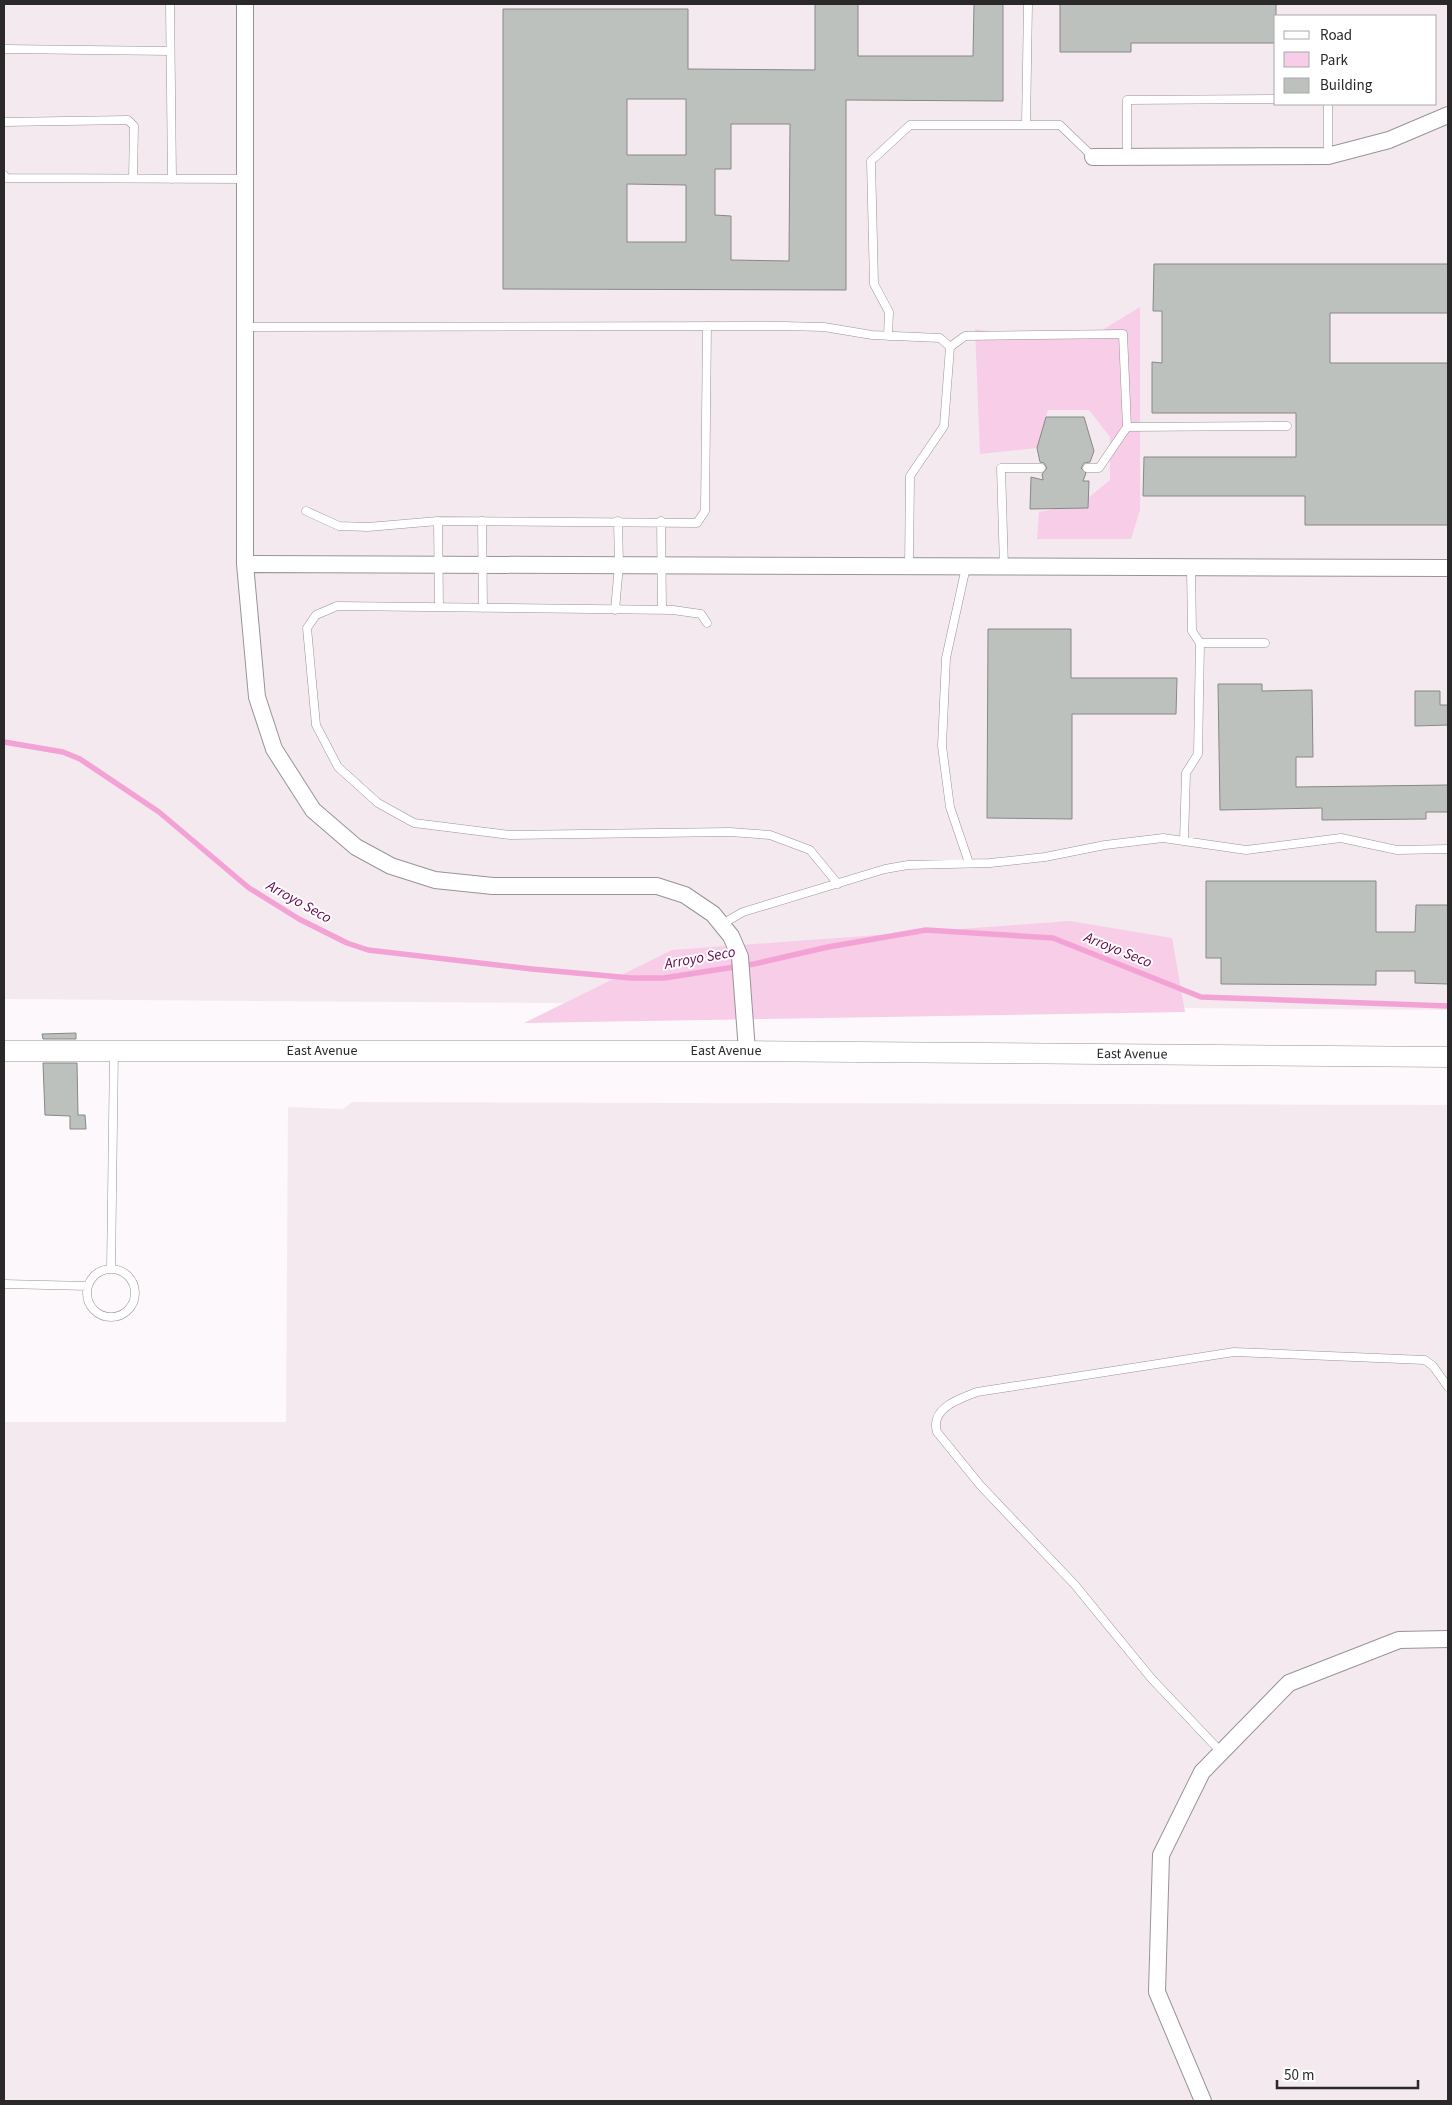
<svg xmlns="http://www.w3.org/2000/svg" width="1452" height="2105" font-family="'Source Sans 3',sans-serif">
	<rect width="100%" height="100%" fill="#fdf8fb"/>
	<path fill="#f5e9f0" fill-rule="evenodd" d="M4,4H1448V1010L4,999ZM1276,16H1436V104H1276Z
		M352,1102L1448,1105V2101H4V1422H286L288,1107L343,1109Z"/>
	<path fill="#f8cde7" d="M1140,307V510L1131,539H1037L1039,512L1082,503L1110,480V437L1089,410H1048L1037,448L980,454L975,329L1022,337H1091Z
		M1070,921L1172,938L1185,1012L524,1023L672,950Z"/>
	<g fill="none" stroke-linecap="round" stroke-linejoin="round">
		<path stroke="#f3a2d5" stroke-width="5.5" d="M4,742L63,752L80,759L159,812L249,888L299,919L347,943L368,950L532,969L631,978H664L754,964L828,947L926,930L1053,938L1201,997L1448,1006"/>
	</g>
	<path fill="#bdc1be" stroke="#868986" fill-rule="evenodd" d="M815,4H858V56H973L974,4H1003V101L846,100V290L503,289V9H688V69L815,70ZM627,99H686V155H627ZM731,124H790L789,261L731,260V216L715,215V169H731ZM627,184L686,185V242H627Z
		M1060,4H1276V43H1131V52H1060Z
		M1154,264H1448V313H1330V363H1448V525H1305V496H1143L1144,457H1296V413H1152V362L1162,363V311H1153Z
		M1046,417H1084L1094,451L1090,462L1084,463L1081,468L1086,473L1083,481H1089L1088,508L1030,509L1031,477L1043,480L1042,474L1047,468L1044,463L1040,462L1037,448Z
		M988,629H1071V678H1177L1176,714H1072V819L987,818Z
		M1218,684H1262V691L1312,690L1313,757H1296V787L1448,785V812H1426V819L1322,820V808L1220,810Z
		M1415,691H1440V705H1448V725L1415,726Z
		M1206,881H1376V932H1415L1416,905H1448V984L1415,983V971H1376V985L1221,984V958H1206Z
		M76,1033V1039H43L42,1034Z
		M43,1063H77L78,1115H85L86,1129H70V1116L45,1115Z"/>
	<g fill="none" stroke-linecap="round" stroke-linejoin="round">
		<defs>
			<path id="service" d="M170,4L172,179
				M4,49L170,51
				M1328,104V156
				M4,122L128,120L134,126L133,178
				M1026,125L1028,4
				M1127,157V100L1276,99
				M4,175L6,178L245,179
				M245,327L783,326L824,327L872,335L940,338L950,347L944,426L910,476L909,567
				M888,336L889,312L874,284L871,161L910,125H1060L1093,157
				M950,347L965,336L1123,334L1127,427
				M1087,468H1099L1127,427L1287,426
				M306,511L339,526L368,527L438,521L697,523L705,511L707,326
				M438,521L439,607
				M482,521L483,608
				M661,521L662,610
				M966,567L946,658L942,746L950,807L969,863
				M1004,567L1001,468H1041
				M615,610L619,565L618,521
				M707,623L701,614L673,610L337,606L316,615L307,628L316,725L338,767L378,803L414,823L510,835L730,832L770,835L810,850L838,884
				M1200,643H1265
				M1184,841L1186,773L1198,754L1200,643L1192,631L1191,568
				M722,924L743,912L885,869L908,865L990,863L1045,857L1105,845L1163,838L1246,850L1341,838L1397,850L1448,849
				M87 1293a24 24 0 1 1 48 0a24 24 0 1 1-48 0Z
				M111,1269L114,1051
				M4,1284L88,1286
				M1221,1752L1151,1678L1075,1585L980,1485L937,1432C930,1408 959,1399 977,1392L1234,1352L1425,1360L1433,1366L1448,1387"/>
			<path id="minor" d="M245,4V564L257,697L274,749L313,810L356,847L391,866L435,880L493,886H657L685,895L713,914L731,936L740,957L747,1051
				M1093,157L1328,156L1389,140L1448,115
				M245,564L1448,568
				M1203,2101L1157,1992L1161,1855L1202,1772L1289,1683L1399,1640L1448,1639"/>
			<g id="tertiary">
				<path id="s1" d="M4,1051H747L1448,1057"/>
			</g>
		</defs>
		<use href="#service" stroke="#989496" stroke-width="9"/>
		<use href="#minor" stroke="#989496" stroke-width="18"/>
		<use href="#tertiary" stroke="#989496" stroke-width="21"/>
		<use href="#service" stroke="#fff" stroke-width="8"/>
		<use href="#minor" stroke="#fff" stroke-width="16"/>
		<use href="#tertiary" stroke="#fff" stroke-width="20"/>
	</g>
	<g text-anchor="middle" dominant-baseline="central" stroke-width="4" stroke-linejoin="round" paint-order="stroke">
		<g font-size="14" fill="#2a2829" stroke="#fff">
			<text stroke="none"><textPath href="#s1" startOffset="318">East Avenue</textPath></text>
			<text stroke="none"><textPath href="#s1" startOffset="722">East Avenue</textPath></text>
			<text stroke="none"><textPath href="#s1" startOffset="1128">East Avenue</textPath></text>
		</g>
		<g font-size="15" font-style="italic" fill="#66044e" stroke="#fff">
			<text transform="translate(299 902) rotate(29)">Arroyo Seco</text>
			<text transform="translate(1118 950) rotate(22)">Arroyo Seco</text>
			<text transform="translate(700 958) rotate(-10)">Arroyo Seco</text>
		</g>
	</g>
	<rect width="1452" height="2105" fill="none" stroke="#2a2829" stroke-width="10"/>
	<rect x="1274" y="15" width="162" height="90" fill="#ffffff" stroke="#aaa9a9"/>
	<rect x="1284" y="31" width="25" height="8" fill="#ffffff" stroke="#aaa9a9"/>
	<text x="1320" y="40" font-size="15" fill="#2a2829">Road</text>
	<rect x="1284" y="52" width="25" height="15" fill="#f8cde7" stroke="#aaa9a9"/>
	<text x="1320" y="65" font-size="15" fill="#2a2829">Park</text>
	<rect x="1284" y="78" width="25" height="15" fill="#bdc1be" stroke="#aaa9a9"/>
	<text x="1320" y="90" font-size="15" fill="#2a2829">Building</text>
	<path d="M1277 2080v8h141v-8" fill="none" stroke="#2a2829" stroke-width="2.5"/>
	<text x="1284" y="2080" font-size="15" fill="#2a2829" stroke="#ffffff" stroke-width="4" paint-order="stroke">50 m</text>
</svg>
